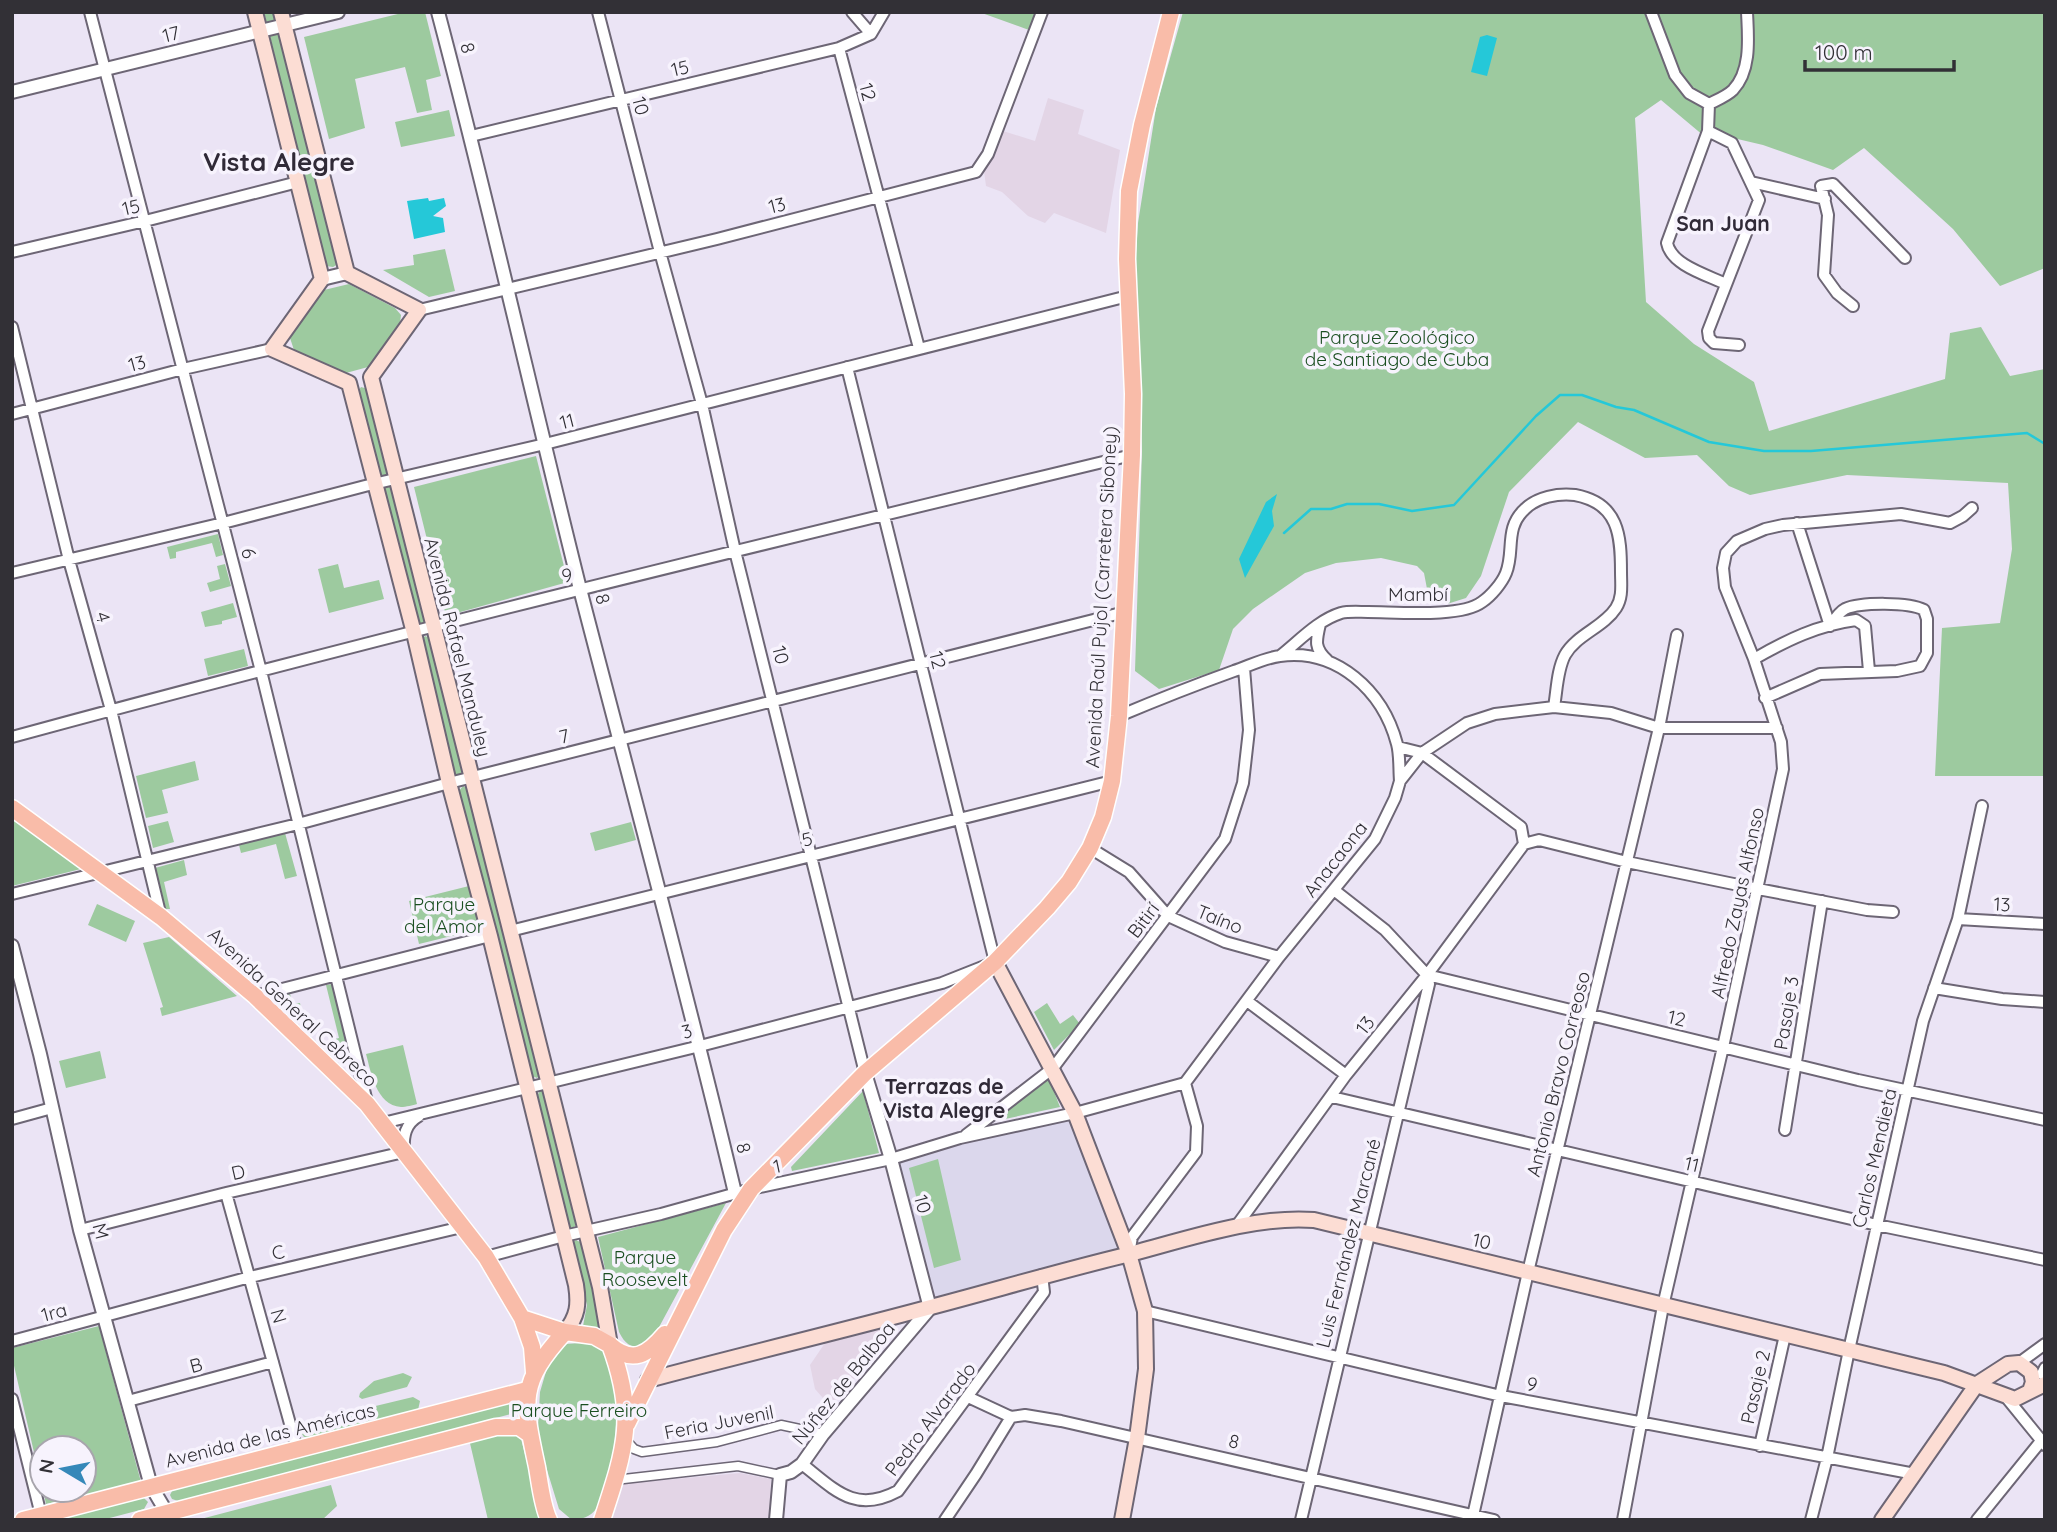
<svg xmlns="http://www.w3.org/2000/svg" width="2057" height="1532" font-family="Quicksand,sans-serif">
	<rect width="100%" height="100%" fill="#ebe4f5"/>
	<path fill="#e3d5e6" d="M1048,98L1084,110L1078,134L1120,150L1106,233L1054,213L1045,223L1028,216L1002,192L986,186L984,171L1003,131L1035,141Z
		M882,1326L889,1340L830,1406L815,1389L810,1365L825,1343Z
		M740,1473L771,1479L769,1520H611L621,1484Z"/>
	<path fill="#dbd7ec" d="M1073,1119L1133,1248L933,1300L899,1162L963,1144Z"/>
	<path fill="#9dca9f" d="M264,12H274L338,264L333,267L326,266Z
		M406,12H425L441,76L426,80L432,110L417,113L405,67L355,79L365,128L329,139L304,37Z
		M979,12H1035L1029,30Z
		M1183,12H2045V268L2000,286L1953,229L1864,148L1833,170L1763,145L1712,133L1713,126L1708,123L1704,136L1661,100L1635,118L1646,302L1694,344L1754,382L1769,431L1945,379L1950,333L1981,327L2010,376L2045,369V776H1935L1942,628L2000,623L2012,549L2008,483L1847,475L1750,495L1729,486L1697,455L1645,458L1578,422L1509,492L1481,576L1466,598L1447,604L1428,594L1424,573L1417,566L1381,558L1336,563L1305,573L1253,609L1233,629L1219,670L1159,689L1135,671L1142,451L1135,269L1138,223L1156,108Z
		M449,110L455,136L401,147L395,122Z
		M445,249L455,291L429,297L383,270L414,265L413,255Z
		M349,284L395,308L401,315L400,324L368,367L346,373L294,350L290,338L324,290Z
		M361,387L368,389L389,474L386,477L379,474L357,393Z
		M536,456L568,582L446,616L414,487Z
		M387,486L392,487L426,623L424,625H418L384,488Z
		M218,534L223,555L216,557L212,543L176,552V558L170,559L167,547Z
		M225,564L231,586L210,592L207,583L220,579L217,566Z
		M338,564L344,588L379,580L384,599L329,613L318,569Z
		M233,603L237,617L222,621V624L205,627L201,612Z
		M425,636L430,638L464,769L459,776L453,772L422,639Z
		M244,649L248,666L208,676L204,659Z
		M195,761L199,780L162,790L168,813L146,818L136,776Z
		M463,786L469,789L540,1075L537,1078L530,1075L458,792Z
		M12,817L81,869L12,886Z
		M168,821L174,842L153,848L148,826Z
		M631,822L636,840L595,851L590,833Z
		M285,833L297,876L285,879L276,844L241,853L239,845Z
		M184,860L187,875L164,882L170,909H166L155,868Z
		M469,886L480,929L419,944L409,901Z
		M97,904L135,921L126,942L88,925Z
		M169,937L237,996L162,1016L160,1008L163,1007L143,943Z
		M332,984L356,1072L327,1041L339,1038L326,985Z
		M290,994L293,1004L300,1003L304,1026L273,997Z
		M1047,1003L1060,1024L1073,1015L1080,1024L1054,1050L1034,1012Z
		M403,1045L417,1104C413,1105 406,1107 401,1107C376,1105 371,1072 366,1054Z
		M100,1051L106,1078L66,1088L59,1061Z
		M1049,1079L1060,1107L991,1122Z
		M540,1091H544L577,1224L573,1228L569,1227L536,1097Z
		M863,1091L879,1153L792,1171L791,1167Z
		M938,1159L961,1260L934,1268L909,1168Z
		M726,1203L651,1342L643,1348C630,1347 625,1344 619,1332L598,1237Z
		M576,1240L582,1243L601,1323L599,1329L583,1326L587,1305L572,1247L573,1242Z
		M99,1326L141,1482L46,1504L43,1490H84V1448H42V1487L12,1357V1348Z
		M581,1343C586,1344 594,1344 597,1346C630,1366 615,1482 596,1509C590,1517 582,1519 572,1520L559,1509L543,1457L538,1427L540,1392L550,1358L565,1344Z
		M403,1373L412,1377L407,1387L362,1399L359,1397L360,1393L374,1381Z
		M413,1397L420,1401L418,1410L309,1437H304L300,1431L305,1423Z
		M513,1401L518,1405L515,1413L178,1501L172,1499L170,1495L174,1487Z
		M509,1429L520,1435L542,1520H488L469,1439Z
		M331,1485L337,1506L322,1520H197Z
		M142,1496L148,1502L144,1509L102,1520H46Z"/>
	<path fill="#25c8d8" d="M1487,35L1497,38L1487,76L1471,72L1480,37Z
		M428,198L429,201L444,198L446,206L433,216L443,218L445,232L414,239L407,201Z
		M1277,494L1272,511L1274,526L1245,578L1239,559L1266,502Z"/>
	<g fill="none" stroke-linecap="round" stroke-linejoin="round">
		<path stroke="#25c8d8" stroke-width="2.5" d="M1284,533L1311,509H1331L1347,504H1379L1412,511L1454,505L1536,416L1560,395H1582L1616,407L1634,410L1709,442L1764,451H1811L2027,433L2045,444"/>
		<defs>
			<path id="pedestrian" d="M625,1439L634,1449L642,1452L717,1442L781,1425L823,1434
				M615,1480L738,1466L780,1475"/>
			<path id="minor" d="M90,12L261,671L367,1102
				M598,12L660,252L702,404L735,551L865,1073
				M852,12L871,34
				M1651,12L1675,75L1689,93L1709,104
				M839,48L919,348
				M1709,104L1708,131L1667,243C1671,265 1707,275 1726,284
				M1709,104C1717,100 1727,96 1733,90C1752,70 1748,36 1747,12
				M1708,131L1732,143L1759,200L1708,331L1709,338L1714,343L1739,345
				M471,136L839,48L871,34L884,12
				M1751,182L1825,199
				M12,252L145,221L298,182
				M1853,306L1837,293L1824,275L1828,215L1821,186L1833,184L1905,258
				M419,310L717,239L976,172L988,154L1042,12
				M12,327L69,560L111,710L161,917
				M12,414L183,369L272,349
				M1797,523L1830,626
				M12,573L223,523L365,486L545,444L1128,296
				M1320,624C1316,641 1314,648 1327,660
				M1280,656C1299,641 1318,620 1341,613C1349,611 1359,612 1368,612C1396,612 1461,618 1482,602C1491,596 1502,583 1506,573C1515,551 1504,528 1525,509C1537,497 1558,493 1575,495C1619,503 1621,536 1621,572C1621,585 1623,597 1616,608C1604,627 1576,635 1565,655C1557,670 1557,690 1554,707
				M1754,659C1787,640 1818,625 1856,620L1865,626L1869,671
				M1765,698L1820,674L1897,671L1920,666L1927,653V619L1924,610C1909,602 1861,602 1845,609C1839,612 1834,620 1830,626
				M1119,716C1157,700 1195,685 1234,671C1249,666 1264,658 1280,656C1337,648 1383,691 1397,744C1400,755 1399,769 1400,781
				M12,737C383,636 758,545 1132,455
				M1398,747L1422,753L1521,827L1524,844L1539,840L1627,862L1758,889L1867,910L1893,912
				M1090,848L1129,872L1168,916L1225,942L1279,957
				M1334,890L1385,930L1427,975L1858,1080L2045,1120
				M12,894L298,824L449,783L1125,612
				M1958,919L2045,924
				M510,931L1112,781
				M1934,988L2002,999L2045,1002
				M255,996L490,936
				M1247,1001L1346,1075
				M1332,1097L1877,1225L2045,1260
				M12,1119L52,1108
				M383,1123L700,1046L942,983L995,962L847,367
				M1785,1130L1822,901
				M966,1135L1053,1068L1225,839L1243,783L1249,730L1244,668
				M226,1193L297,1449
				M1235,1228L1346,1075L1427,975L1524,844
				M80,1230L226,1193L404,1152C403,1136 405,1124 419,1116
				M1129,1254L1132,1237L1196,1152L1197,1126L1185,1083
				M486,1257L564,1236L661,1214L751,1189L891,1159L960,1138L1075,1113L1185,1083L1279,957L1375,839L1395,798L1400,781L1422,753L1467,723L1495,714L1554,707L1611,713L1659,728H1777
				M1145,1311L1501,1396L1915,1474
				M12,1341L250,1277L462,1227
				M2019,1363L2045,1344
				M2042,1374L2045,1368
				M968,1397L1011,1417L1025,1415L1061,1421L1494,1520
				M2006,1397L2045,1445
				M12,1399L41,1515
				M128,1401L273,1362
				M1760,1446L1785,1335
				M802,1464C835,1490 855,1514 898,1491L1044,1292L1042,1275
				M945,1520L976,1474L1011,1417
				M1301,1520L1429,984L1427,975
				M1472,1520L1528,1272L1659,728L1677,635
				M1623,1520L1663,1306L1723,1047L1783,769L1781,742L1754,659L1725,587L1723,568L1726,553L1737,541L1765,529L1783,525L1901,514L1950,523L1963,516L1972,508
				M1811,1520L1827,1458L1849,1350L1923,1021L1958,919L1982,806
				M1977,1520L2041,1441"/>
			<path id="tertiary" d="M438,12C489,204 532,397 580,589C632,790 687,991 735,1193
				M12,92L338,12
				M322,279L347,273
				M12,946L40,1054L80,1230L151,1486L170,1518
				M776,1520L780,1475L791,1472L802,1464L823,1434L930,1308L891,1159L865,1073"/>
			<path id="secondary" d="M255,12L322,279L272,349L349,383L414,633L449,783L490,936L576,1285C579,1304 578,1316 565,1332
				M281,12L347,273L419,310L371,377L600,1287L610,1345
				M995,962L1075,1113L1129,1254L1145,1311L1146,1369L1137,1438L1122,1520
				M648,1380C741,1355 834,1333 927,1308C992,1291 1056,1272 1122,1256C1181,1241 1254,1215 1314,1220L1944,1373L2015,1399L2045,1384
				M1882,1520L1977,1384L2008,1364L2019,1363L2031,1372L2033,1382L2030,1391"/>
			<path id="primary" d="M12,808L161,917L255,996L367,1104L486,1257L522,1318L532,1347L534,1372
				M522,1318L565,1332
				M610,1345C633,1365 648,1354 665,1334
				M627,1424L724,1230L751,1189L865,1073L995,962L1047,908L1069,882L1090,848L1103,817L1112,781L1119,716L1132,455L1133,394L1127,259L1129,191L1142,125L1171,12
				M23,1520L527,1390
				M140,1520L496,1427H519L529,1434
				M549,1520C542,1505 540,1484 537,1467C523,1402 518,1383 565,1332L594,1336L610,1345C637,1417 625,1450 602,1520"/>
		</defs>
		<use href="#pedestrian" stroke="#6d6675" stroke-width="11"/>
		<use href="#minor" stroke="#6d6675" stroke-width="14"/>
		<use href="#tertiary" stroke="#6d6675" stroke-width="16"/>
		<use href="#secondary" stroke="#6d6675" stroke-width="18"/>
		<use href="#primary" stroke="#fff" stroke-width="19"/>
		<use href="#pedestrian" stroke="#fff" stroke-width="8"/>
		<use href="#minor" stroke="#fff" stroke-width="10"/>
		<use href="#tertiary" stroke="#fff" stroke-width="12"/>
		<use href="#secondary" stroke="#fcddd4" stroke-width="14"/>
		<use href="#primary" stroke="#f9bca9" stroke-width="16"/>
	</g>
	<g text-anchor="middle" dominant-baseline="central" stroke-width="7" stroke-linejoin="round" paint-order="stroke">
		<g font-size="19" fill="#323036" stroke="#f7f3fd">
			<text transform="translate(171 34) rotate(-14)">17</text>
			<text transform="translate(468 48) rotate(75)">8</text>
			<text transform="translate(680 68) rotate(-13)">15</text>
			<text transform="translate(868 92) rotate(75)">12</text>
			<text transform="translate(641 106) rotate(76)">10</text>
			<text transform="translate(777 205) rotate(-14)">13</text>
			<text transform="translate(131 207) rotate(-13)">15</text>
			<text transform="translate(137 363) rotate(-15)">13</text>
			<text transform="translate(567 421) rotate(-14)">11</text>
			<text transform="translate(249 553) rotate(76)">6</text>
			<text transform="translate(567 575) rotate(-14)">9</text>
			<text x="1418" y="594">Mambí</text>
			<text transform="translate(1101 597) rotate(-87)">Avenida Raúl Pujol (Carretera Siboney)</text>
			<text transform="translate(603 599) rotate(75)">8</text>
			<text transform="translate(103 617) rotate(74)">4</text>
			<text transform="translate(458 647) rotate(76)">Avenida Rafael Manduley</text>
			<text transform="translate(781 655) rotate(76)">10</text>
			<text transform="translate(938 660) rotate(76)">12</text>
			<text transform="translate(564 736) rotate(-14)">7</text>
			<text transform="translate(807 839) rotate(-14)">5</text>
			<text transform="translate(1335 859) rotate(-52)">Anacaona</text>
			<text transform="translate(1737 903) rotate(-78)">Alfredo Zayas Alfonso</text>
			<text transform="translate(2002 904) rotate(3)">13</text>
			<text transform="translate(1220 919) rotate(22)">Taíno</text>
			<text transform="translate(1143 920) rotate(-53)">Bitirí</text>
			<text transform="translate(293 1007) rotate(43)">Avenida General Cebreco</text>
			<text transform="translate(1786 1013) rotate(-81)">Pasaje 3</text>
			<text transform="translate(1677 1018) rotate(13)">12</text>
			<text transform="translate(1365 1025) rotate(-51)">13</text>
			<text transform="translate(687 1031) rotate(-14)">3</text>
			<text transform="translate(1558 1074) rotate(-76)">Antonio Bravo Correoso</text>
			<text transform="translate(744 1148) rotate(77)">8</text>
			<text transform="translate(1874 1158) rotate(-77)">Carlos Mendieta</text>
			<text transform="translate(1692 1164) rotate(13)">11</text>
			<text transform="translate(777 1166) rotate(-12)">1</text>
			<text transform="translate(238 1172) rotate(-13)">D</text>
			<text transform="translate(923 1204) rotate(75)">10</text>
			<text transform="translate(101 1231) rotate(75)">M</text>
			<text transform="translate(1482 1241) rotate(13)">10</text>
			<text transform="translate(1348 1243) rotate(-76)">Luis Fernández Marcané</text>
			<text transform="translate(278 1252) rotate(-13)">C</text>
			<text transform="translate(54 1312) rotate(-15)">1ra</text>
			<text transform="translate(279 1316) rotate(74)">N</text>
			<text transform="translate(196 1365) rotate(-15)">B</text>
			<text transform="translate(843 1383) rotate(-51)">Núñez de Balboa</text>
			<text transform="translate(1532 1384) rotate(11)">9</text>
			<text transform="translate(1755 1387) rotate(-77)">Pasaje 2</text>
			<text transform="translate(930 1419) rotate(-53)">Pedro Alvarado</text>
			<text transform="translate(719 1422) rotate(-11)">Feria Juvenil</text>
			<text transform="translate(270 1435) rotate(-14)">Avenida de las Américas</text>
			<text transform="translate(1234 1441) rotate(13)">8</text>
		</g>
		<g font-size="19" fill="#1b4f21" stroke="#f7f3fd">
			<text x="1397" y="337">Parque Zoológico<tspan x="1397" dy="22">de Santiago de Cuba</tspan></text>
			<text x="444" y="904">Parque<tspan x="444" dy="22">del Amor</tspan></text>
			<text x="645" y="1257">Parque<tspan x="645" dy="22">Roosevelt</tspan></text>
			<text x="579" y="1410">Parque Ferreiro</text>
		</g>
		<g font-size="21" font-weight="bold" fill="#302a37" stroke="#f7f3fd">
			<text x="1723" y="223">San Juan</text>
			<text x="944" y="1086">Terrazas de<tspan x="944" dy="24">Vista Alegre</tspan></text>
		</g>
		<g font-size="26" font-weight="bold" fill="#302a37" stroke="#f7f3fd">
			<text x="279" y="161">Vista Alegre</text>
		</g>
	</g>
	<rect width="2057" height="1532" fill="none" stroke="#323036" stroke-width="28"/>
	<g transform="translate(63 1469) rotate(280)"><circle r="33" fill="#f7f3fd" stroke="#a8a5ad" stroke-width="2"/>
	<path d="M0-5L12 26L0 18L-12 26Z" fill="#3588b9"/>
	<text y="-10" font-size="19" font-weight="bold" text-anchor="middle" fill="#323036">N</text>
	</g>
	<path d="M1805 60v10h149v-10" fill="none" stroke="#323036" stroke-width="3.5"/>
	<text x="1815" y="60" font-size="21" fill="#323036" stroke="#f7f3fd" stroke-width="5" paint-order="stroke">100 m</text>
</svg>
